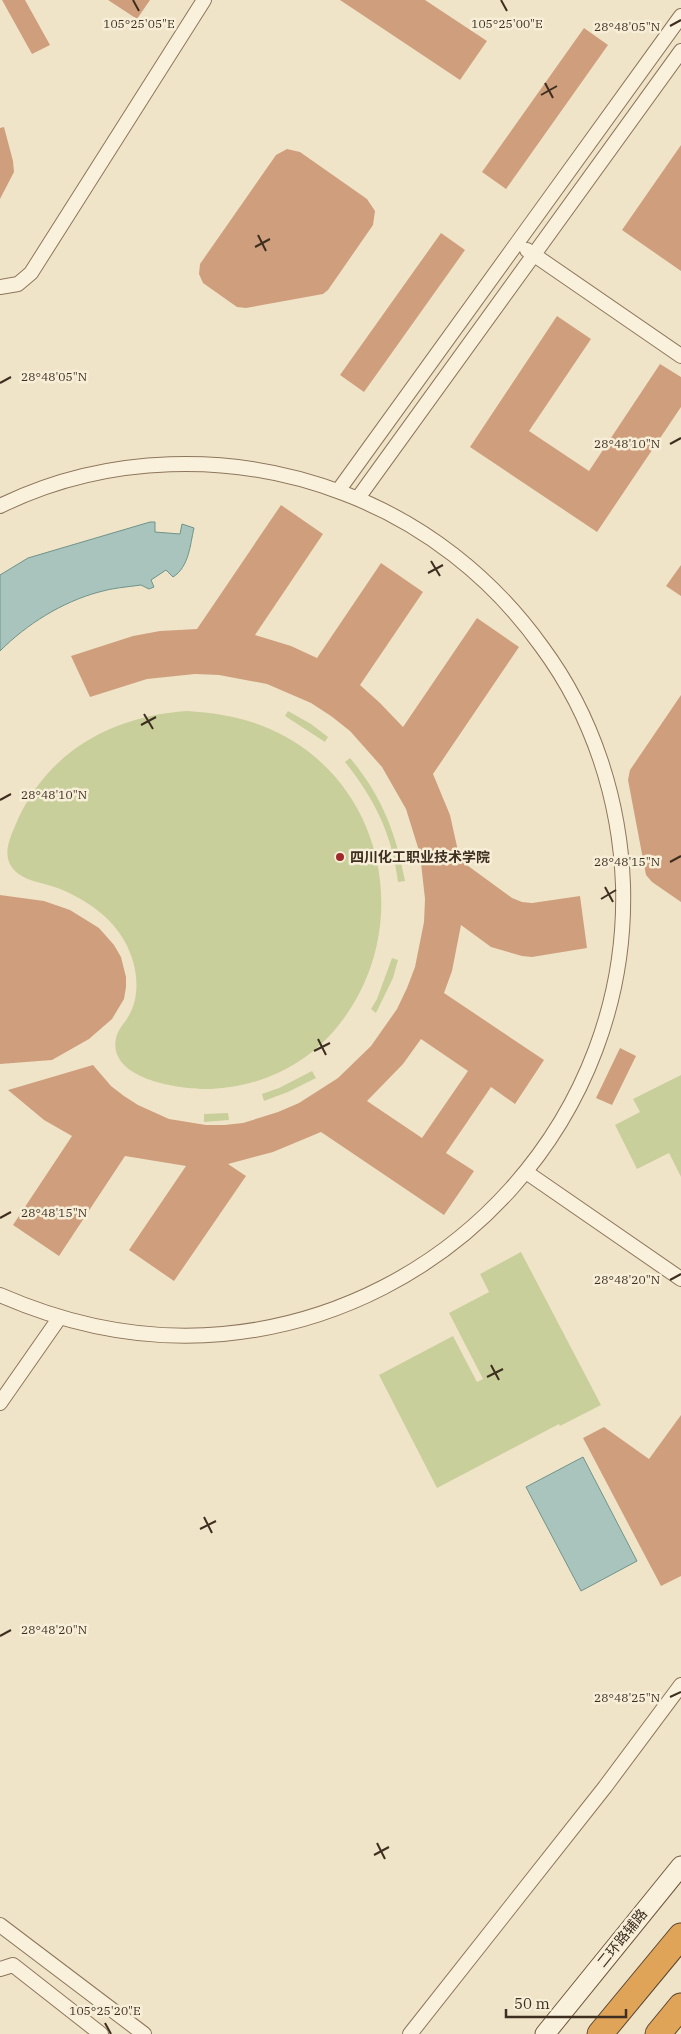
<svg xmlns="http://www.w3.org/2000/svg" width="681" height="2034" font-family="'IBM Plex Serif','Noto Sans SC',serif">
	<rect width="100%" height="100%" fill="#f0e4c8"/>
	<path fill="#c9cf9b" d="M187,711C216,713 243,717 270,729C386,780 416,929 338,1026C307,1065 260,1087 211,1089C183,1090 107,1080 116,1038C118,1029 124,1024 128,1017C142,994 137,964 125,942C111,916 86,900 60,889C44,882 21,882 11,866C3,853 10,838 15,826C45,753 111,716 187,711Z
		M288,711L311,724L328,737L325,742L285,716Z
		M350,758C382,796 396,833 405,881L398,882C392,834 375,800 345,762Z
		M392,958L398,960L393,978L376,1013L371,1009L377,999Z
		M312,1071L316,1078L288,1092L264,1101L262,1094L279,1088Z
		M681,1075V1177L669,1153L637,1169L615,1125L640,1112L633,1099Z
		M228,1113L229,1120L204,1122V1114Z
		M521,1252L601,1405L560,1426L559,1424L437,1488L379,1375L453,1336L477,1382L483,1379L449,1313L489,1292L480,1274Z"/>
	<path fill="#a9c4bc" stroke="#6f938a" d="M150,522H155V532L180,534L182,524L194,528C190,545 189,567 173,577L166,570L151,580L154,587L149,589L141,585C127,587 112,588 99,592C62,602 27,624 0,651V575L28,558Z
		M583,1457L637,1561L581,1591L526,1487Z"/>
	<path fill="#cf9f7d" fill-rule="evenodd" d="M2,0H25L50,45L32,54Z
		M108,0H150L137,19Z
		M340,0H425L487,41L460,80Z
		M584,28L608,45L506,189L482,172Z
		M4,127L13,161L14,172L0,199V128Z
		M681,145V271L622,230Z
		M287,149L300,152L367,199L375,211L373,225L328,290L323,294L246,308L237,307L203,283L199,274L200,264L276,155Z
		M441,233L465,250L364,392L340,375Z
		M557,316L591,339L529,431L589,471L660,364L681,377V407L597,532L470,447Z
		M281,505L323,534L255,635L291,646L317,658L381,563L423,592L360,685L380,703L403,727L477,618L519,647L433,774L450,815L460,860L512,898L522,902L532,903L580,896L587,948L532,957L522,956L491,947L461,925L452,971L444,993L544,1060L515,1104L491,1087L446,1153L474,1171L444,1215L321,1132L273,1152L228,1164L246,1176L174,1281L129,1250L186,1166L125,1156L59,1256L13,1225L72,1136L44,1120L8,1090L93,1065L111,1086L124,1096L138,1105L169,1119L206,1125H224L243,1123L278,1112L299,1103L338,1078L371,1046L397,1009L407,988L415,967L424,922L425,899L420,854L406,809L382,767L350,731L331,716L311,703L267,684L219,675L195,674L147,679L90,697L71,656L133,636L160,631L197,629ZM421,1039L468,1071L422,1138L367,1101L403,1064Z
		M681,565V596L666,586Z
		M681,695V902L652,882L646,875L628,780L630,770Z
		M0,895L44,901L70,910L99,928L114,945L121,957L126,977V987L124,999L112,1019L89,1039L52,1060L0,1064Z
		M620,1048L636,1056L612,1105L596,1098Z
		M681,1415V1576L661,1586L583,1438L604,1427L649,1459Z"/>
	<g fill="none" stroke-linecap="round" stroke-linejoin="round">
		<defs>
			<path id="street" d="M527,250L681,356
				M0,287L18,284L31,273L204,0
				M338,491L681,16
				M358,498L681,51
				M0,506C106,454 233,451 343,493C423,523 492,577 542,647C593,716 620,800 623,885C630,1116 452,1313 223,1334C146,1341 71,1326 0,1295
				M526,1172L681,1279
				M0,1403L60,1317
				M0,1925L144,2034
				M0,1969L13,1965L101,2034
				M410,2034L605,1787L681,1685"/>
			<path id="secondary" d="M545,2034L681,1866"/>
			<path id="highway" d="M600,2034L681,1936
				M658,2034L681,2006"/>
		</defs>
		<use href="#street" stroke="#8d765c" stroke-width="16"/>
		<use href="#secondary" stroke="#6f573f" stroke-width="21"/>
		<use href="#highway" stroke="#5b4430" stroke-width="27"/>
		<use href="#street" stroke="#faf1dc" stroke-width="14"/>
		<use href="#secondary" stroke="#faf1dc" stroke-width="19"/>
		<use href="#highway" stroke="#e0a458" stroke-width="25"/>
	</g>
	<path fill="none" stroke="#3d2e20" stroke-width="2" d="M133,0L139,11M501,0L507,11M670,26L681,20M545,83L553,98M541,95L557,86M258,235L266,251M255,247L270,239M0,383L11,377M670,444L681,438M431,561L440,576M428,573L443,565M144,714L153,729M141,725L156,717M0,800L11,794M670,862L681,856M605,887L613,902M601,899L616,890M318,1039L326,1055M314,1051L330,1043M0,1218L11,1212M670,1280L681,1274M491,1365L499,1380M487,1377L503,1369M204,1517L212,1533M200,1529L216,1521M0,1636L11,1630M670,1697L681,1692M377,1843L385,1859M374,1855L389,1847M105,2023L111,2034"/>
	<circle fill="#9e2a2b" stroke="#f7eed8" stroke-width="2" cx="340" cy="857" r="5"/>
	<g text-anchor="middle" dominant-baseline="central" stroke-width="5" stroke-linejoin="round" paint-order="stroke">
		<g font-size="14" font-weight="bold" fill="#3d2e20" stroke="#f7eed8" text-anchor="start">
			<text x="350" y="857">四川化工职业技术学院</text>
		</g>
		<g font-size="14" fill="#3d2e20" stroke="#f7eed8">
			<text transform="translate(622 1938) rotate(-51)">二环路辅路</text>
		</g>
	</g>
	<g font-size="12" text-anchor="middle" fill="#3d2e20" stroke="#f7eed8" stroke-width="5" stroke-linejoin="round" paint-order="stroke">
		<text x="139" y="28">105°25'05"E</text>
		<text x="507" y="28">105°25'00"E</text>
		<text x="627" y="31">28°48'05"N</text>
		<text x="54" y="381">28°48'05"N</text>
		<text x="627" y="448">28°48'10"N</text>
		<text x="54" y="799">28°48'10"N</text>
		<text x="627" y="866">28°48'15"N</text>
		<text x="54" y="1217">28°48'15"N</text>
		<text x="627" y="1284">28°48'20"N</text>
		<text x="54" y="1634">28°48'20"N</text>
		<text x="627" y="1702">28°48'25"N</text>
		<text x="105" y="2015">105°25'20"E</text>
	</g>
	<path d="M506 2009v8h120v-8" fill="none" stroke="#3d2e20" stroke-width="2.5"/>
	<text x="514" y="2009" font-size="15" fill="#3d2e20" stroke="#f7eed8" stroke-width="4" paint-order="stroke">50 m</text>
</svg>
